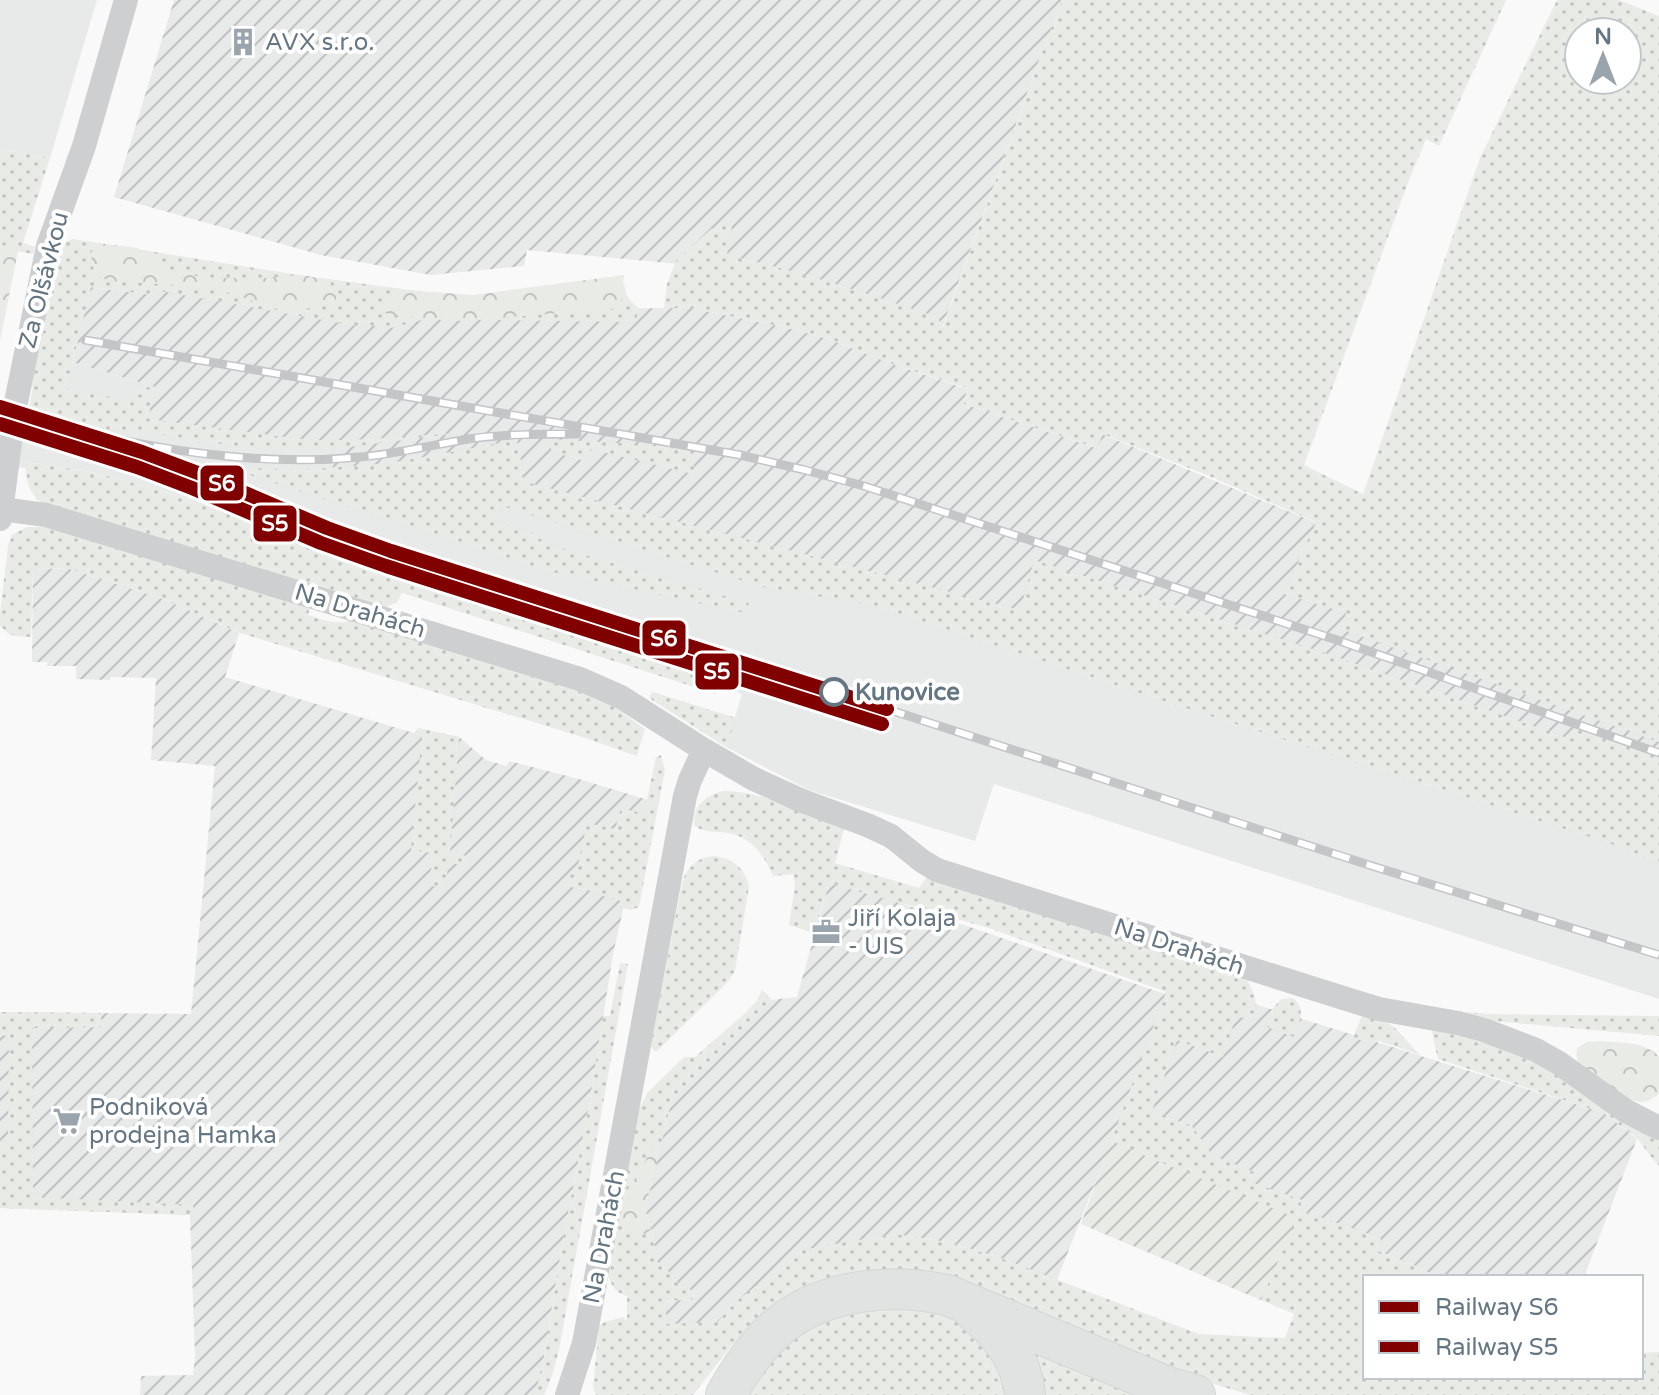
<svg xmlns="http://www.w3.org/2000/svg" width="1659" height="1395" font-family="'Varela Round',sans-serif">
	<defs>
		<pattern id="industrial-furrows" width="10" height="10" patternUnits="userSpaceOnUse" patternTransform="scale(2)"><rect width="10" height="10" fill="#e8e9e9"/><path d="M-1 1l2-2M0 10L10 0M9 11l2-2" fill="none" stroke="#c0c1c2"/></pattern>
		<pattern id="grass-dots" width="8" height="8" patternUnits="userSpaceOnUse" patternTransform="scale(2)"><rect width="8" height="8" fill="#e8ebe6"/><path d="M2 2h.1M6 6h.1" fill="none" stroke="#c0c3c0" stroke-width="1.8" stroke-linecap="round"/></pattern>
		<pattern id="forest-crowns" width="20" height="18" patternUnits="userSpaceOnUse" patternTransform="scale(2)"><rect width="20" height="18" fill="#e8ebe6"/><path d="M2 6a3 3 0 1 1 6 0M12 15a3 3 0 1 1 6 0" fill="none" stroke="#c0c3c0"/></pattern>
		<pattern id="garden-furrows" width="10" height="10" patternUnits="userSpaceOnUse" patternTransform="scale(2)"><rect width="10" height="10" fill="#e8ebe6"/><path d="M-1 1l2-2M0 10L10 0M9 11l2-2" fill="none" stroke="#c0c3c0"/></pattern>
	</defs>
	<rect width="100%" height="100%" fill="#f9f9f9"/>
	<path fill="#e8e9e9" d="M0,0H97L50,158L0,149Z
		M73,362L155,387L333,449V473L466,493L869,604L1201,713L1606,842L1659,862V999L994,784L975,841L809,790L726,747L742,694L589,629L317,539L153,488L92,472L26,462V468L0,465V437L59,444L60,437L0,418V399L29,408L34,386L57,387Z"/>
	<path fill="url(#industrial-furrows)" d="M174,0H1063L1045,44L942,328L690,265L527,250L524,266L431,275L321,255L114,197Z
		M90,287L153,295L154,290L360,310L691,308L793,329L828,339L898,366L967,389L964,404L1096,448L1102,434L1469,586L1659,675V862L1606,842L1201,713L869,604L554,506L333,474L332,449L307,440L147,419L155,387L73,362Z
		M33,568L70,569L166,600L239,633L225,677L414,733L418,728L459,737L486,760L507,766L509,761L579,779L648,800L613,954L589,1106L563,1240L540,1380L535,1395H140L141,1376L193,1375L195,1357L190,1215L0,1208V1012L191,1014L215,766L151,760L156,678L111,677L110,680L76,679V666H47V662H32Z
		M829,883L885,898L1165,994L1163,999L1171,978L1604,1113L1637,1139L1584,1277H1436L1423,1269L1297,1218L1112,1140L1057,1280L998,1257L947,1242L893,1234L733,1304L718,1322L665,1325L666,1302L695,1298L693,1291L679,1285L669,1272L655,1260L654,1239L645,1209L672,1099L771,1000L797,997Z"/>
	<path fill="url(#grass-dots)" fill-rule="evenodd" d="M1063,0H1506L1439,146L1426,139L1409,180L1304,465L1363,494L1480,158L1557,0H1619L1659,16V742L1341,629L1346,613L1284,594L1316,522L1204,474L1103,434L1097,448L964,404L967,388L898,366L829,339L793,329L691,308H664L667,284L676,261L711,229L721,226H732L727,255C798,271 868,293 937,317L943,327L1045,44ZM1579,32H1627V80H1579Z
		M0,149L50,158L23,243L35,247L33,254L0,248Z
		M73,239L299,275L447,295H483L613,277C629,283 622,287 629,299C632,302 635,305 638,308L636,322L425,319L391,328L369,325L357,326L155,290L154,295L91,287L66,389C89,394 111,396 134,402L139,388L155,387L148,419L307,440H353L459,433L333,449L296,450L242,447L145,432L105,429L29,409L33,387L30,385L59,247L67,241Z
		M548,439L635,444L695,451L693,474L591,449L585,461L552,452Z
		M517,440L525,482L1020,610L1034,560L1331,655L1570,739L1575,726L1659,756V862L1606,842L1201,713L869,604L770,589L499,505L496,522L532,533L547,544L749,603L745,613L548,571L250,475L249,473L250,469L252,468L302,470L390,463Z
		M26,462L91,472L153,488L516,603L589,629L719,685L716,694L402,593L397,602L386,607L44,505C29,495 25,479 26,462Z
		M27,527H43L63,531L311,605L308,615C325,621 337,625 354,620L559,683L609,703L645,729L637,756L576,735L240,633L166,600L70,569L33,568L31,637L15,636L9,634L0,626V614L8,546L12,535Z
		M653,692L736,718L726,747L652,700L649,696Z
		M418,728L459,737L450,854L469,856L468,865L448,863L446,887L429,886L433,853L411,850L422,735L415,733Z
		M661,755L665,770L639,907L631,910L623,908L624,902L568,886L570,874L576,875L587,823L615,829L621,808L644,814L656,757Z
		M723,791C764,791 806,814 844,829L835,863L919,888L930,873L1246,978C1255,995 1259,1001 1252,1020L1236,1016L1223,1057L1177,1040L1152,1111L1192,1126L1212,1155L1254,1172L1251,1182L1302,1200L1299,1210L1381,1238L1378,1251L1423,1269L1436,1277H1365V1377H1641V1353L1659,1352V1395H1250L1155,1366L972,1287L748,1329L729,1349L693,1395H596L593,1387L599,1326L605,1322L623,1317L627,1321V1296C616,1293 613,1288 609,1278L631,1146L640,1107L648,1092L684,1057H695L743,1015L756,1002L762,990L767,994L771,1000L672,1099L645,1209L654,1239L655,1260L669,1272L679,1284L693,1291L695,1299L667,1301L665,1324L718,1322L733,1304L801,1250L893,1234L947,1242L998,1257L1199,1334L1285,1338L1294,1314L1081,1224L1166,992L989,928L829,883L814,933L789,925L795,885L793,874L773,876C763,852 748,833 719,832C709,831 702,832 694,825C692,807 706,795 723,791Z
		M713,856C733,858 745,868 749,887L735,971L726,984L657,1051H654L651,1046L682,883C687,867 696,858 713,856Z
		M620,963L628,964L559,1350L552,1376L544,1395H535L544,1357L563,1240L589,1106L603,1016H610Z
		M1293,998C1307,1009 1299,1022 1294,1037L1267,1027L1271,1011L1281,999Z
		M0,1012L101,1013V1027L32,1028L33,1197L193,1205L194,1215L0,1208V1142L8,1141L9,1035L0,1036Z
		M1465,1012L1489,1014L1659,1016V1036L1483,1020Z
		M1374,1014L1395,1028L1420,1055L1379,1041L1372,1043L1353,1038L1362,1015Z
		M1430,1023L1540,1056L1659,1134V1167L1637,1138L1604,1113L1438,1059Z
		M896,1305L953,1316L985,1339L1011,1395H746C766,1362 796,1328 834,1316C853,1310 876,1309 896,1305Z
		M1030,1351L1142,1395H1038Z"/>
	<path fill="url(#forest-crowns)" d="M98,243L138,248L159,268L182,274L213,278H267L299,275L329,280L336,296V302L301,310H280L226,292L190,286L112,281L98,277L92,265L91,253Z
		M0,245L18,248V251L0,341Z
		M624,275L621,293L622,308L463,321C436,320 410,318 384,313L380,308L387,300L404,290L473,295Z
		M1599,1041C1621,1043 1642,1041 1659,1056V1094C1654,1097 1648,1102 1642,1102C1628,1103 1583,1075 1578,1061C1576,1058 1577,1052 1577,1048L1587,1042Z
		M656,1142L661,1146L645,1209L650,1231C640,1237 635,1236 624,1232L620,1215L623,1196L642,1170L652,1144Z"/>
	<path fill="url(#garden-furrows)" d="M1111,1140L1126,1148L1297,1218L1261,1300L1081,1224Z"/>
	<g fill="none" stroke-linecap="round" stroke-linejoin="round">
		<defs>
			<path id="primary" d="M975,1312C1001,1333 1022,1361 1025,1395
				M726,1395C741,1368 759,1341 784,1322C829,1289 893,1283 947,1295L1170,1388L1195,1395"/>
		</defs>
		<use href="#primary" stroke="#d5d6d7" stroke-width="42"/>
		<path stroke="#cecfd0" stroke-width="24" d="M1,509L46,515L580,679L621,697L704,750L754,779L800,800L867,825L891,836L922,861L937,870L1356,1002L1379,1009L1458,1023L1484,1030L1536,1050L1559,1063L1626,1111L1659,1128
			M0,519L14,412L48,246L84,146L126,0
			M567,1395L584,1343L685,796L690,780L704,750"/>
		<use href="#primary" stroke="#e1e2e2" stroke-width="40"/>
		<defs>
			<path id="rail" d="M85,340L740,455L805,470L864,486L1337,640L1659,753
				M48,423C150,449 254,467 360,457C396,454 432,445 468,439C504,434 541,434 577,434
				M887,709L1369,865L1659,955"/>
		</defs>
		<use href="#rail" stroke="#c3c5c6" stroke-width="9"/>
		<use href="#rail" stroke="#fff" stroke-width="6" stroke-dasharray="18" stroke-linecap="butt"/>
		<defs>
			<path id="rail-1" d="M0,407L142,452L198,473L327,528L391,551L887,709"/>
			<path id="rail-2" d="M0,424L137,467L192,488L321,543L386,566L882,724"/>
		</defs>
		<use href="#rail-1" stroke="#fff" stroke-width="20"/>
		<use href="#rail-2" stroke="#fff" stroke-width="20"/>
		<use href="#rail-1" stroke="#800000" stroke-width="14"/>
		<use href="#rail-2" stroke="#800000" stroke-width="14"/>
	</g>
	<defs>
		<symbol id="building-bare" viewBox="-9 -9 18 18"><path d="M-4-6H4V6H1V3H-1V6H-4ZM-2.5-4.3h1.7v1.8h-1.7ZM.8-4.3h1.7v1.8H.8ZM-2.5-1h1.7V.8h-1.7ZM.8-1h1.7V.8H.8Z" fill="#99a4ac" stroke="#fff" stroke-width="2.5" paint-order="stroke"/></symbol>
		<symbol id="office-bare" viewBox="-9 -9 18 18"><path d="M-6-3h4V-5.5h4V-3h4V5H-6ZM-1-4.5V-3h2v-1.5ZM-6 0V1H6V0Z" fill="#99a4ac" stroke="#fff" stroke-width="2.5" paint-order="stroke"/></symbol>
		<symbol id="supermarket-bare" viewBox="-9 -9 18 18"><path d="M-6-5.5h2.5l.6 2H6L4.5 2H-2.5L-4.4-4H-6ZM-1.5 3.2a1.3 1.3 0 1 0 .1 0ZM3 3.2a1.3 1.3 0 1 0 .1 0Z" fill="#99a4ac" stroke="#fff" stroke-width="2.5" paint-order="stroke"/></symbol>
	</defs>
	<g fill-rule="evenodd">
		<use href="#building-bare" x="223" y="22" width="40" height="40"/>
		<use href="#office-bare" x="806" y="912" width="40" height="40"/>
		<use href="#supermarket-bare" x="47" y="1101" width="40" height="40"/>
	</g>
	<circle fill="#fff" stroke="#657683" stroke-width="4" cx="834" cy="692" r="13"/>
	<g text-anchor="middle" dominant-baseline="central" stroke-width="8" stroke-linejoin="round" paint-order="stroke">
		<g font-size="24" fill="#657683" stroke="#fff" text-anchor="start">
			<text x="265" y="42">AVX s.r.o.</text>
			<text x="848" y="918">Jiří Kolaja<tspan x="848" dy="28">- UIS</tspan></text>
			<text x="89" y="1107">Podniková<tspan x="89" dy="28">prodejna Hamka</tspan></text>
		</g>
		<g font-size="24" fill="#657683" stroke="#fff">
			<text transform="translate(44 280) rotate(-76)">Za Olšávkou</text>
			<text transform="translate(360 611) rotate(17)">Na Drahách</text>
			<text transform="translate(1179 947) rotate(18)">Na Drahách</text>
			<text transform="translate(604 1237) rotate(-79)">Na Drahách</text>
		</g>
		<g font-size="24" font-weight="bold" fill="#657683" stroke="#fff" text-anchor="start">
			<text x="855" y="692">Kunovice</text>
		</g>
	</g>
	<g stroke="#fff" stroke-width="3">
		<rect x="199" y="464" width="46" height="38" rx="8" fill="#800000"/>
		<rect x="252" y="504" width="46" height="39" rx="8" fill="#800000"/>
		<rect x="641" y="619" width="46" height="38" rx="8" fill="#800000"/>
		<rect x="694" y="652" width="46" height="39" rx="8" fill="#800000"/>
	</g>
	<g font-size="22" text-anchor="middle" font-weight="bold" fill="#fff">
		<text x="222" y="491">S6</text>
		<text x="275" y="531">S5</text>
		<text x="664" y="646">S6</text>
		<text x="717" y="679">S5</text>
	</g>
	<rect x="1363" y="1275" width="280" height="104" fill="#ffffff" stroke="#c1c8cd" stroke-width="2"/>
	<rect x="1379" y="1301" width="40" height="12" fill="#800000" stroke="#c1c8cd" stroke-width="2"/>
	<text x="1435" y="1315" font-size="24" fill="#657683">Railway S6</text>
	<rect x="1379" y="1341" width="40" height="12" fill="#800000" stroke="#c1c8cd" stroke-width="2"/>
	<text x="1435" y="1355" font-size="24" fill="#657683">Railway S5</text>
	<g transform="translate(1603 56)"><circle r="38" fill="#ffffff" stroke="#c1c8cd" stroke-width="2"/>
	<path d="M0-6L14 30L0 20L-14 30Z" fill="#99a4ac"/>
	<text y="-12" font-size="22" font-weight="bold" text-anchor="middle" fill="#657683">N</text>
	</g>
</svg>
